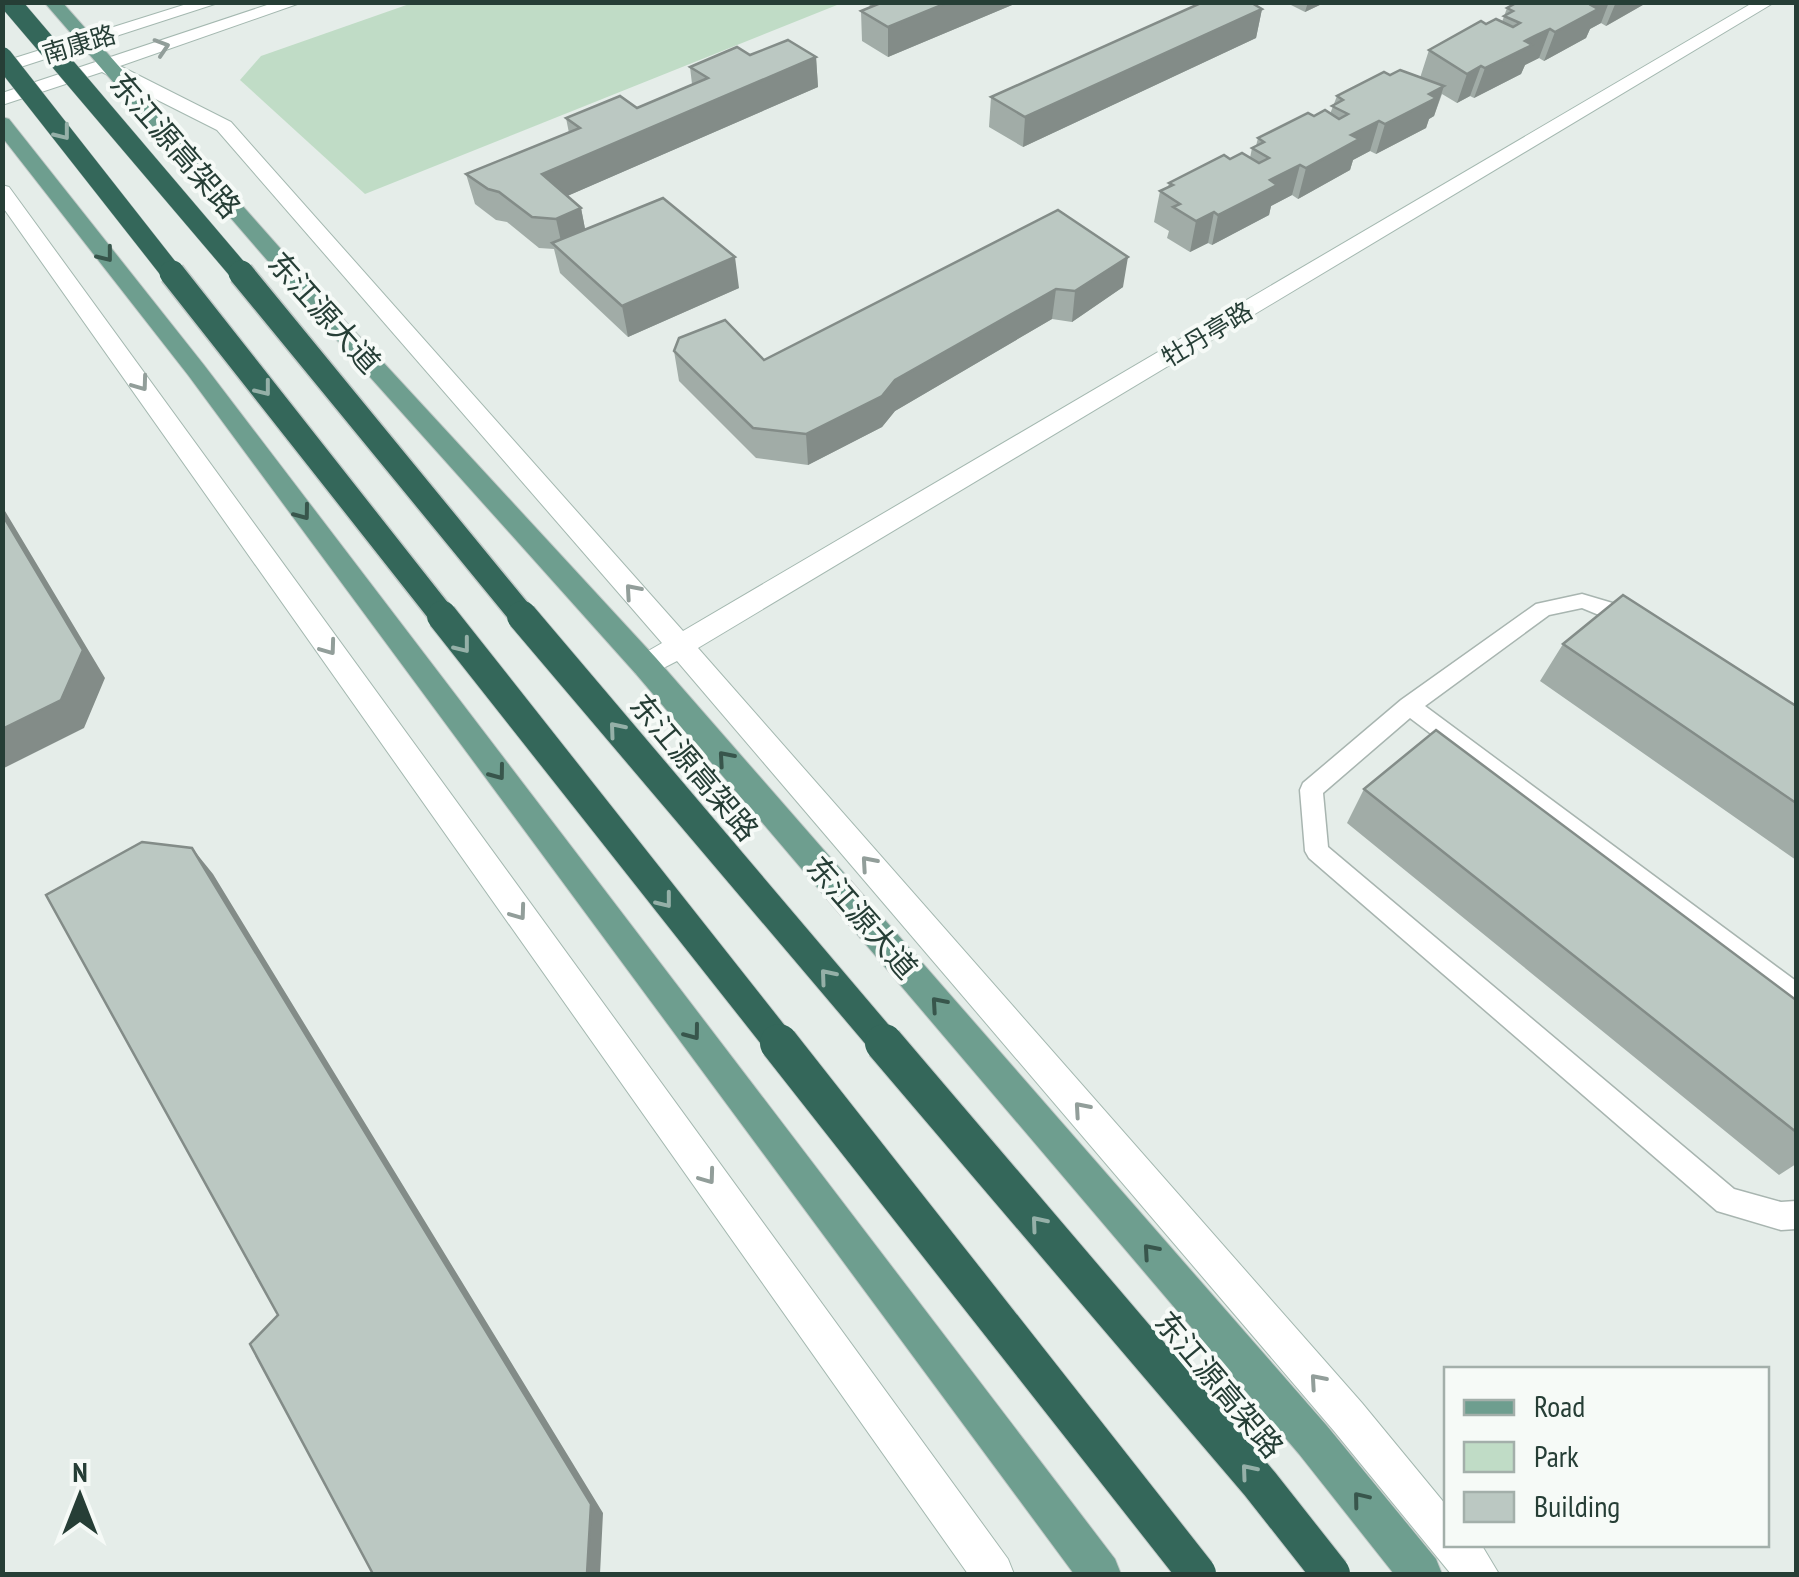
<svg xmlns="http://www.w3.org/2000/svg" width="1799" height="1577" font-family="'PT Sans Narrow','Noto Sans SC',sans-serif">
	<rect width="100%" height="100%" fill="#e5ede9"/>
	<path fill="#c0dcc6" d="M415,2H842V3L365,194L240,80L261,56Z"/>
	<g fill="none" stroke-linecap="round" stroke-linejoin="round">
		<defs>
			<path id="lane" d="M1582,594L1626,607L1643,621L1633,629L1582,608L1549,615L1425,706L1796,981V1006L1787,1003L1410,718L1323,793L1328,847L1734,1189L1781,1202L1796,1201V1229L1781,1230L1717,1211L1309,858L1305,851L1300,790L1303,783L1401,700L1536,604Z"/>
			<path id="secondary" d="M193,2H221L2,73V62Z
				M276,2H303L120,66L231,122L683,631L1754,2H1775L698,648L1362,1403L1446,1505V1544H1481L1499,1574H1451L1334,1431L677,661L646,677L636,674L632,666L636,658L662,643L217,130L102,72L2,105V93Z
				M2,185L9,187L1008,1559L1014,1574H968L2,206Z"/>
			<path id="primary" d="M44,2H62L334,309L656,658L1327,1426L1436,1559L1442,1574H1394L1299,1454L636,674L318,319Z
				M2,117L9,119L204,365L1115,1559L1121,1574H1074L188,375L2,137Z"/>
		</defs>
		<use href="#lane" stroke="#a8b5b0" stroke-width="3"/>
		<use href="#secondary" stroke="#a4b8b0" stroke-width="2"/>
		<use href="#primary" stroke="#c2c9c7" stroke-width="2"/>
		<use href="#lane" fill="#fff" fill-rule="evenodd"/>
		<use href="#secondary" fill="#fff" fill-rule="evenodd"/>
		<use href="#primary" fill="#6e9e8f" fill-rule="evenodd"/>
		<defs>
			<path id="highway-bridge-far3" d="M10,2L243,276
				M2,57L174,276"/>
			<path id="highway-bridge-far2" d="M172,273L444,618
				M241,273L524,618"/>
			<path id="highway-bridge-far1" d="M442,616L781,1045
				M522,616L886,1045"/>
			<path id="highway-bridge" d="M779,1043L1197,1574
				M884,1043L1260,1484L1331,1574"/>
		</defs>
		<use href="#highway-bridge-far3" stroke="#c2c9c7" stroke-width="21" stroke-linecap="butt"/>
		<use href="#highway-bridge-far2" stroke="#c2c9c7" stroke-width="28" stroke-linecap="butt"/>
		<use href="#highway-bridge-far1" stroke="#c2c9c7" stroke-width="32" stroke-linecap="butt"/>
		<use href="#highway-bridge" stroke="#c2c9c7" stroke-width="40" stroke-linecap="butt"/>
		<use href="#highway-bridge-far3" stroke="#34675a" stroke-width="20"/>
		<use href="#highway-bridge-far2" stroke="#34675a" stroke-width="25"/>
		<use href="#highway-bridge-far1" stroke="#34675a" stroke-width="30"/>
		<use href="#highway-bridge" stroke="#34675a" stroke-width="38"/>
	</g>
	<path fill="#a1aca7" d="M869,2H1019L888,57L862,41L861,11L870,8Z
		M1285,2H1326L1305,12Z
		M1518,2H1648L1606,26L1601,23L1590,29L1586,38L1544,61L1539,58L1525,65L1521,74L1474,98L1470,96L1457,103L1442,94L1434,116L1429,119L1426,128L1376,154L1370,151L1353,160L1350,170L1298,199L1292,195L1271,206L1269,215L1212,245L1208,243L1190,252L1167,238L1169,231L1154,222L1160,191L1168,187L1169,183L1230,159L1250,158L1252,148L1256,146L1258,138L1314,116L1330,114L1337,96L1390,75L1420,78L1429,50L1486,24L1502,22L1507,8Z
		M1262,9L1256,38L1023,147L989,127L991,97Z
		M750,55L816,57L818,87L567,196L581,208L585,229L739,288L628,337L560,273L554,249L539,248L507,222L496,220L475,204L466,174L569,133L566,118L637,108L692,84L690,67Z
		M1058,210L1123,287L1072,322L1052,319L895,411L882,427L808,465L756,458L679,381L674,351L764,360Z
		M1563,644L1796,706V860L1540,681Z
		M1364,789L1796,1000V1164L1779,1175L1347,823Z"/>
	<path fill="#838c88" d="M949,2H1019L888,57V27Z
		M1308,2H1326L1305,12Z
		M1595,2H1609L1601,23L1590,29L1586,38L1544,61L1555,32Z
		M1616,2H1648L1606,26Z
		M1262,9L1256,38L1023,147L1025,117Z
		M1550,29L1539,58L1525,65L1521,74L1474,98L1485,68L1525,41Z
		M816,57L818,87L549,204L542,174Z
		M1481,66L1470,96L1457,103L1467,74Z
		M1444,86L1434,116L1429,119L1426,128L1376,154L1385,124L1429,94Z
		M1379,121L1370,151L1353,160L1350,170L1298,199L1306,168L1351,135Z
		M1300,165L1292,195L1271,206L1269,215L1212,245L1218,215L1270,180Z
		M581,208L587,239L563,250L556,219Z
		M1214,212L1208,243L1190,252L1196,221Z
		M735,257L739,288L628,337L622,306Z
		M1128,257L1123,287L1072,322L1075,291Z
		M1056,289L1052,319L895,411L882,427L808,465L806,434L895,380Z
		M2,506L105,678L84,728L2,769Z
		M192,848L213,874L603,1513L600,1574H587Z"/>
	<path fill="#bbc8c2" stroke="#838c88" stroke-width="2.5" d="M949,2L888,27L861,11L883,2Z
		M1203,2H1250L1262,9L1025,117L991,97Z
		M1518,2H1595L1591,5L1598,9L1555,32L1550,29L1537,35L1525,41L1532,45L1485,68L1481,66L1467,74L1429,50L1481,21L1486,24L1496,19L1513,27L1520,23L1504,16L1513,11L1507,8Z
		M788,40L816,57L542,174L581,208L556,219L532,217L499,192L488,189L466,174L580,128L566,118L620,96L637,108L708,78L690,67L737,47L750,55Z
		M1400,70L1444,86L1429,94L1436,98L1385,124L1379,121L1351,135L1359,139L1306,168L1300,165L1270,180L1277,185L1218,215L1214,212L1196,221L1173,207L1180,204L1160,191L1173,185L1169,183L1224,155L1230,159L1242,153L1259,163L1269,158L1252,148L1264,142L1258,138L1308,113L1314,116L1325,110L1339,119L1348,114L1332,106L1343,100L1337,96L1384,72L1390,75Z
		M663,198L735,257L622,306L552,243Z
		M1058,210L1128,257L1075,291L1056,289L895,380L882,396L806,434L753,428L674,351L679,338L725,320L764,360Z
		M2,514L83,650L61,700L2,729Z
		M1623,595L1796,706V803L1563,644Z
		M1436,730L1796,1000V1132L1364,789Z
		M142,842L192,848L591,1504L587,1574H373L250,1344L278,1315L46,895Z"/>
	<defs><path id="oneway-chevron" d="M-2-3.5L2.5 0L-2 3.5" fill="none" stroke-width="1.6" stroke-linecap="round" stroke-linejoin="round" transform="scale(2.5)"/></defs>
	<g stroke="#929e9a">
		<use href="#oneway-chevron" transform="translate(162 47) rotate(-18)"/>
		<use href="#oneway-chevron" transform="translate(141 384) rotate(54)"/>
		<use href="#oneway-chevron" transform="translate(632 591) rotate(-131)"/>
		<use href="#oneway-chevron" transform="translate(329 648) rotate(54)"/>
		<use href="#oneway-chevron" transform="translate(868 863) rotate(-131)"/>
		<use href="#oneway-chevron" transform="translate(519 913) rotate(54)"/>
		<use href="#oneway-chevron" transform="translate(1081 1109) rotate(-131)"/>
		<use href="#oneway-chevron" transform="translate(708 1177) rotate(54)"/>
		<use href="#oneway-chevron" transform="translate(1317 1381) rotate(-131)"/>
	</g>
	<g stroke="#95b0a8">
		<use href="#oneway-chevron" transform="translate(63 133) rotate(52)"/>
		<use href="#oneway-chevron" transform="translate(264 389) rotate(52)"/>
		<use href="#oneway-chevron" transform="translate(463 646) rotate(52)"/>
		<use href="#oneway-chevron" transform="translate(616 729) rotate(-130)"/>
		<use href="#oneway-chevron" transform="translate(665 901) rotate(52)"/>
		<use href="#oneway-chevron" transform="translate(827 976) rotate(-130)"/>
		<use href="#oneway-chevron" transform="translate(1038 1223) rotate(-130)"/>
		<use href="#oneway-chevron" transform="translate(1248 1471) rotate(-130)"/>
	</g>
	<g stroke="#38564c">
		<use href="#oneway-chevron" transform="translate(106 255) rotate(52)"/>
		<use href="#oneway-chevron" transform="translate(303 513) rotate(53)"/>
		<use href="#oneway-chevron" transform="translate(725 758) rotate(-131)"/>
		<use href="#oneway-chevron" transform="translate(498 773) rotate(53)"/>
		<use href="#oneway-chevron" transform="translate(938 1004) rotate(-131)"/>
		<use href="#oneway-chevron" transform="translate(693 1033) rotate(53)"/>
		<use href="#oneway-chevron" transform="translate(1150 1251) rotate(-131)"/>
		<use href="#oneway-chevron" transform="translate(1360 1499) rotate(-129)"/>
	</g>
	<g text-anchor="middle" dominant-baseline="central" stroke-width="8" stroke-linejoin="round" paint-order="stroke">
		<g font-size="25" fill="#263e36" stroke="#f6faf7">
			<text transform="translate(79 44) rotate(-17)">南康路</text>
			<text transform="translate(1207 334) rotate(-31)">牡丹亭路</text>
		</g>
		<g font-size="30" fill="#263e36" stroke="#f6faf7">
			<text transform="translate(176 145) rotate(49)">东江源高架路</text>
			<text transform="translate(325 312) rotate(48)">东江源大道</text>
			<text transform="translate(695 767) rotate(50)">东江源高架路</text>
			<text transform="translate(863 917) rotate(49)">东江源大道</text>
			<text transform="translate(1220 1384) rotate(50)">东江源高架路</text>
		</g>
	</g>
	<rect width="1799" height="1577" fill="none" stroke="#263e36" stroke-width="10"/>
	<rect x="1444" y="1367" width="325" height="180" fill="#f6faf7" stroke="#a3afaa" stroke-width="2.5"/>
	<rect x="1464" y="1400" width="50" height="15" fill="#6e9e8f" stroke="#a3afaa" stroke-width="2.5"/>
	<text x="1534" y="1417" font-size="30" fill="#263e36">Road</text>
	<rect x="1464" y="1442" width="50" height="30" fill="#c0dcc6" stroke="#a3afaa" stroke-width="2.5"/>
	<text x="1534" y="1467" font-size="30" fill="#263e36">Park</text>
	<rect x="1464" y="1492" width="50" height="30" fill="#bbc8c2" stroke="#a3afaa" stroke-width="2.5"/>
	<text x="1534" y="1517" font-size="30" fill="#263e36">Building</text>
	<g transform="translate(80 1497)" stroke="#f6faf7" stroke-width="8" paint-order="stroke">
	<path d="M0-8L18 38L0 25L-18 38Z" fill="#263e36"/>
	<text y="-15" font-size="28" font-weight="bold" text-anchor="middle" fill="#263e36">N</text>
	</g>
</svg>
